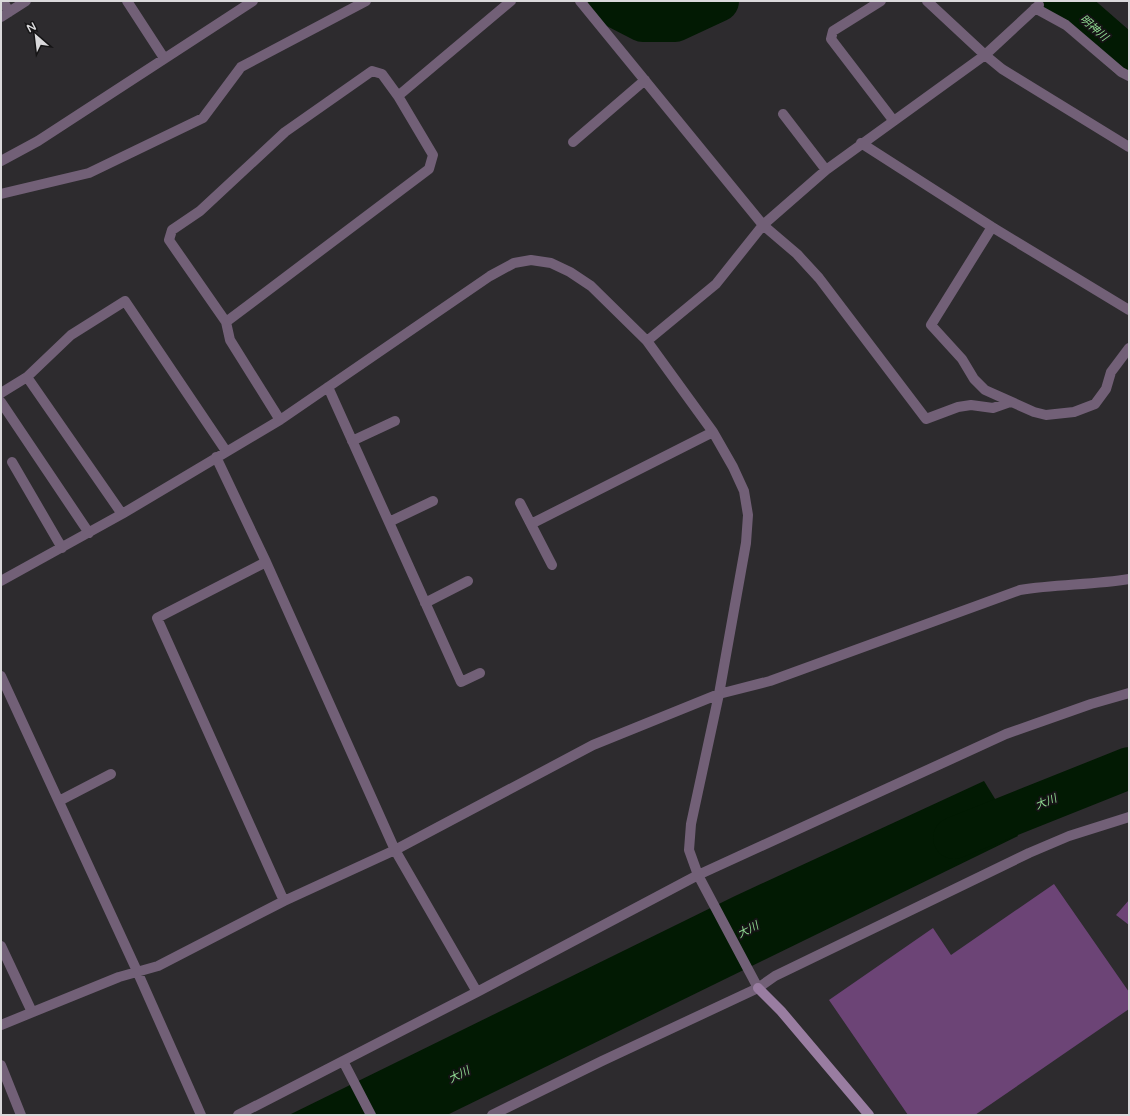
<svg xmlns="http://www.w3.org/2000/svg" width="1130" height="1116" font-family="'Varela Round','Noto Sans JP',sans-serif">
	<rect width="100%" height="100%" fill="#2d2b2e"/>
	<path fill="#021a03" d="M984,781L1018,836L447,1115H289L735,896Z"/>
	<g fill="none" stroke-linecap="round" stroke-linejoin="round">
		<path stroke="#021a03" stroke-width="42" d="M609,1L612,5L643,21H675L718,1
			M1057,1L1074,10L1129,58
			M954,838L1129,768"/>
	</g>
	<path fill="#6c4476" d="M1054,884L1129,992V1009L975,1115H908L829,1000L933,928L951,955Z
		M1129,900V925L1116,915Z"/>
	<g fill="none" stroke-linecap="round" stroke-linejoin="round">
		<path stroke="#726077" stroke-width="10" d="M3,1L9,12
			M127,1L164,58
			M580,1L763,225L797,254L819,278L926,419L958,407L971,405L993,408L1010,402
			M881,1L833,31L831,39L893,120
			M927,1L985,55L1039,5
			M1035,8L1066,25L1121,72L1129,76
			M1,17L26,1
			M398,96L511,1
			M783,114L826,170
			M573,142L645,80
			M861,143L992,227L1129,310
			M1,161L38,141L253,1
			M1,194L89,173L203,118L241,67L366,1
			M992,227L931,325L962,359L974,379L985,390L1034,412L1046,415L1074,412L1095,404L1106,389L1111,372L1129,348
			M226,322L169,240L172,230L200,211L285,132L372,71L382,74L398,96L433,155L429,169L226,322L230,340L280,420
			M647,341L716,284L763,225L826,170L985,55L1002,69L1129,147
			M27,377L71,335L125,301L226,451
			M328,387L461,682L480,673
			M1,393L27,377L122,514
			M1,402L89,533
			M352,441L395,421
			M216,457L266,562L395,850L477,992
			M12,462L62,548
			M520,503L552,565
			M389,522L433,501
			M531,524L713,432
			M266,562L157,618L284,901
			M1,581L122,514L280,420L490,276L514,263L531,260L551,263L570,272L591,286L647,341L713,432L733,467L744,491L748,515L746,543L719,694L691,824L689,850L698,875L758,988
			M425,603L468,581
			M1,676L137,971L201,1115
			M59,801L111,774
			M1,946L32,1012
			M1,1025L119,977L158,966L284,901L395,850L593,745L719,694L770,681L1020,590C1056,584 1093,585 1129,579
			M343,1061L371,1115
			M1,1065L21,1115
			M238,1115L477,992L698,875L1006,734L1091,704L1129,693
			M492,1115L602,1061L758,988L775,976L1029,853L1069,836L1129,817"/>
		<path stroke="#997da1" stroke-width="10" d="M758,988L781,1011L869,1115"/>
	</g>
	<g text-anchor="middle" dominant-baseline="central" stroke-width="4" stroke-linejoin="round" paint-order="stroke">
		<g font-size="11" font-style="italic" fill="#90d992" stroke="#151415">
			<text transform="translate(1094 28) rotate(41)">明神川</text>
			<text transform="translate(1046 802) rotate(-22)">大川</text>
			<text transform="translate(748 930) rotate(-27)">大川</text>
			<text transform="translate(459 1075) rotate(-27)">大川</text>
		</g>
	</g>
	<rect width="1130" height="1116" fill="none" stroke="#dad9db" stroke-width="4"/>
	<g transform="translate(36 36) rotate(332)" stroke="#151415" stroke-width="3" paint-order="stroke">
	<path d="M0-3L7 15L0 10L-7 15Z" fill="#dad9db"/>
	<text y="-6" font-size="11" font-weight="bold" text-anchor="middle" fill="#dad9db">N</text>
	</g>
</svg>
